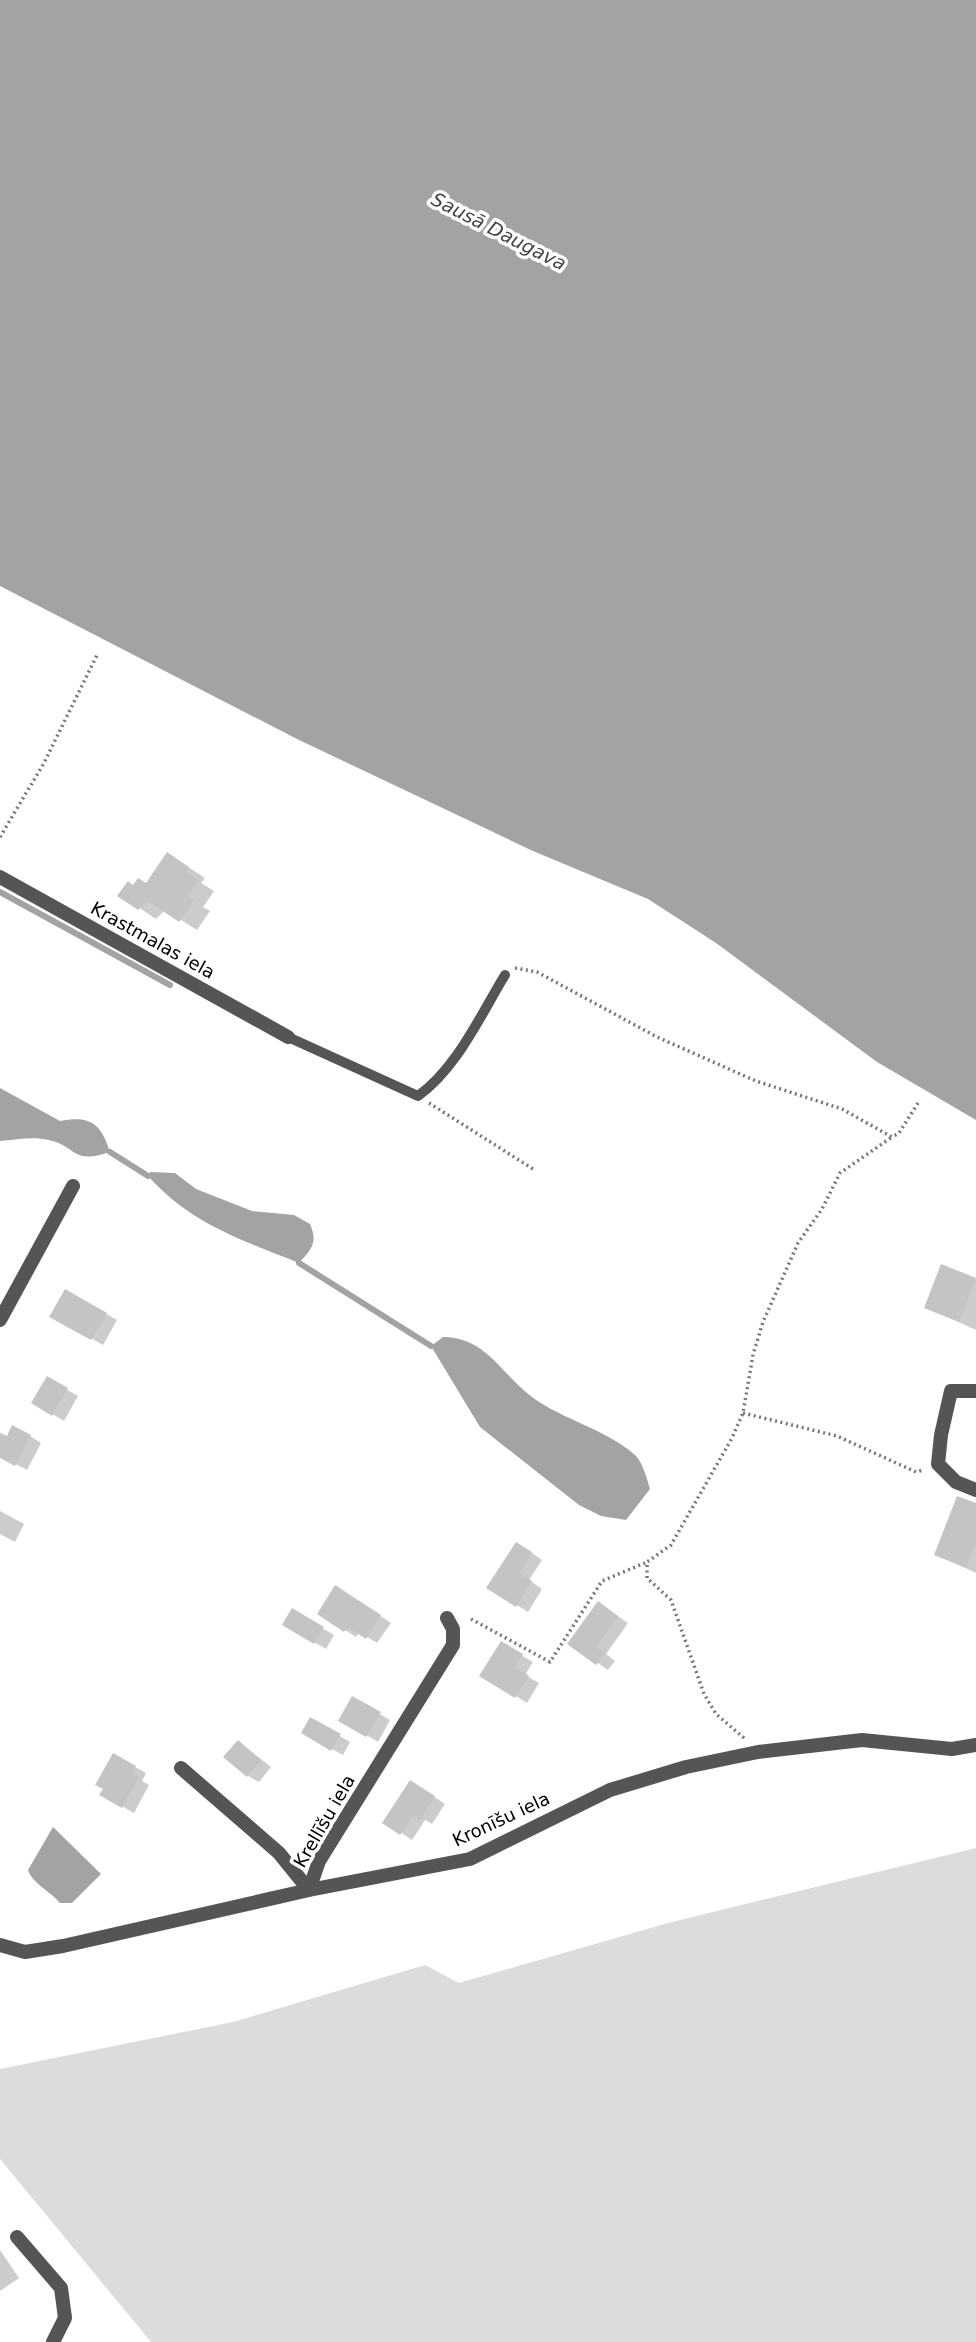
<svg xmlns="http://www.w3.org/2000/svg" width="976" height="2342" font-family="'DejaVu Sans',sans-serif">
	<rect width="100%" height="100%" fill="#fff"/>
	<path fill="#dcdcdc" d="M976,1848V2342H151L0,2159V2069L233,2022L425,1965L459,1983L668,1923Z"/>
	<path fill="#a3a3a3" d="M0,0H976V1120L877,1062L716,943L648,899L533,851L297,739L0,586Z
		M0,1088L60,1121C90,1115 101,1123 110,1152C71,1165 77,1146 49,1140C32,1136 17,1140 0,1141Z
		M150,1172L175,1173L196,1189L252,1211L294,1215L310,1224C318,1242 312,1249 299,1263C242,1240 191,1224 148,1176Z
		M443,1337C486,1337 501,1374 532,1397C563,1420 606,1429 635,1455C643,1463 647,1479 650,1489L626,1520L601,1516L579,1505L480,1427L431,1346Z
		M53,1827L101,1874L72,1903H60C50,1891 32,1883 28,1870Z"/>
	<path fill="#0003" d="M168,854L205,878L201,883L214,891L203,907L210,911L197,930L165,910L156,919L120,895L134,887L147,885Z
		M942,1267L976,1280V1330L926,1307Z
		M66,1291L117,1320L103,1345L52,1316Z
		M48,1379L78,1396L64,1421L34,1403Z
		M30,1436L41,1443L27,1470L0,1456V1452Z
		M976,1505V1573L936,1554Z
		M0,1511L24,1524L15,1542L0,1534Z
		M528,1550L542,1560L529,1580L542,1589L528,1612L488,1587Z
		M347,1594L391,1623L377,1643L359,1632L356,1637L345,1630Z
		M609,1610L628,1623L606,1654L615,1661L608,1670L570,1644Z
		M293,1611L334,1635L326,1649L284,1625Z
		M501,1643L533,1662L525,1675L539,1683L527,1703L482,1675Z
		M353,1698L390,1720L378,1742L341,1720Z
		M311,1719L350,1742L343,1755L303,1733Z
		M239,1742L271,1767L259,1782L248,1776Z
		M113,1755L146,1773L142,1781L149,1785L134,1813L102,1795Z
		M421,1788L445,1804L432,1824L425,1820L412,1840L385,1822Z
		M0,2250L19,2278L0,2291Z"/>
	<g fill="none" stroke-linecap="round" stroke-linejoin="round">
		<path stroke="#a3a3a3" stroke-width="6" d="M0,892L170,985
			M110,1152L148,1176
			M299,1263L431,1346"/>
	</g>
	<path fill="#c4c4c4" d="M167,852L189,867L186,872L198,880L188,896L194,900L179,922L148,901L138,910L117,896L128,881L133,885L138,878L146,883Z
		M941,1264L976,1278L959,1322L924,1308Z
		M65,1289L107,1313L91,1340L49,1317Z
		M47,1376L68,1388L52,1416L31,1403Z
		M12,1425L31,1435L15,1466L0,1458V1433L7,1436Z
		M957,1496L976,1503V1543L966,1568L934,1555Z
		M516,1542L532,1552L519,1573L532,1581L516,1607L486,1588Z
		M335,1585L381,1615L366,1639L347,1627L344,1632L317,1614Z
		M598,1601L618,1616L596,1647L605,1653L596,1665L567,1644Z
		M292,1608L324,1627L314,1644L282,1625Z
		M501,1641L523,1654L515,1667L529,1676L515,1698L479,1676Z
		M352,1696L381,1712L366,1737L338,1721Z
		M310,1717L341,1734L331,1751L301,1733Z
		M238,1740L261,1760L247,1777L223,1757Z
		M113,1753L136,1766L132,1773L139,1777L122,1808L99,1795L103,1789L95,1785Z
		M410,1780L435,1796L420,1820L413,1815L400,1835L382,1823Z"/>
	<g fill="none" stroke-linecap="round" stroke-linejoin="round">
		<path stroke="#777" stroke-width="3.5" stroke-dasharray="2 3.5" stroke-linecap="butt" d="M0,837L44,763L98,653
			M515,968L537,972L657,1037L756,1081L842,1109L892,1137L899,1133L918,1103
			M429,1103L533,1169
			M743,1413L837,1436L916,1472L923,1470
			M471,1619L550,1662L602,1581L647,1562
			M744,1738L716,1714L704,1694L671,1600L647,1578V1562L671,1545L732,1438L743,1413L753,1355L763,1322L798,1243L822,1209L840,1173L892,1137"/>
		<path stroke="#555" stroke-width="10" d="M288,1037L418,1096C457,1068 480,1016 505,975"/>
		<path stroke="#555" stroke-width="14" d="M0,877L288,1037
			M0,1320L73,1186
			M976,1391H951L941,1435L938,1464L956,1482L976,1490
			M181,1768L279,1853L309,1890L319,1861L453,1645V1629L447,1618
			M0,1945L25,1952L63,1946L309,1890L470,1859L610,1790L686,1767L758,1752L862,1740L952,1749L976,1745
			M17,2237L61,2288L65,2318L53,2342"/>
	</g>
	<g text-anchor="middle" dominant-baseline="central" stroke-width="7" stroke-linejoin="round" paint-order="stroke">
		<g font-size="18" fill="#000" stroke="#fff">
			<text transform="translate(153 940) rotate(29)">Krastmalas iela</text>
			<text transform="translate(501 1819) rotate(-25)">Kronīšu iela</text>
			<text transform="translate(324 1821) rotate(-60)">Krellīšu iela</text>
		</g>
		<g font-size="19" font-style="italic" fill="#444" stroke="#fff">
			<text transform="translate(499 231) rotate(27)">Sausā Daugava</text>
		</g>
	</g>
</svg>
